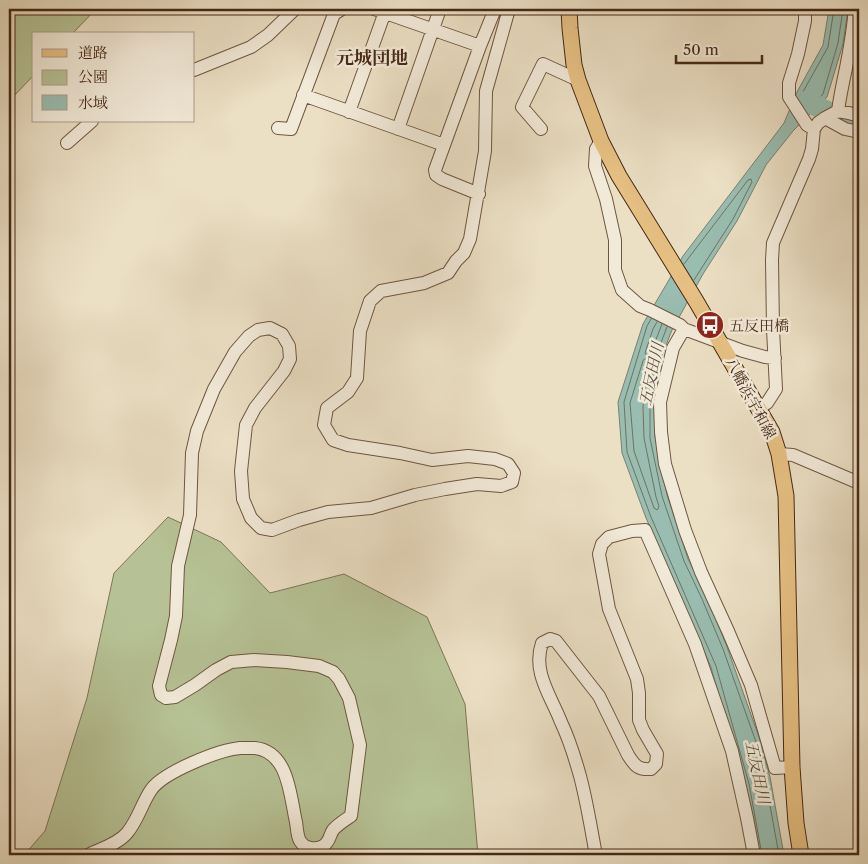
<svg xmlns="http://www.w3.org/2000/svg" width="868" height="864" font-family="'Libre Caslon Text','Noto Serif JP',serif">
	<rect width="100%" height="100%" fill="#ebdfc4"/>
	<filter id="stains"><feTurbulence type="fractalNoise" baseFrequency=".004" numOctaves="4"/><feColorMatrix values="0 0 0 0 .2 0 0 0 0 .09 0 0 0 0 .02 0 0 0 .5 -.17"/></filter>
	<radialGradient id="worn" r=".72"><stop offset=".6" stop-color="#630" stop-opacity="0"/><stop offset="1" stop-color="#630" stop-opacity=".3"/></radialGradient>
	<path fill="#b6c295" stroke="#7e7555" d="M9,9H96L72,34H34V75L9,101Z
		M168,517L221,542L270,593L344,574L427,617L465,704L478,855H24L45,831L87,698L114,573Z"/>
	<path fill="#99bdb0" stroke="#788172" d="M829,9H848L843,44L827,97L793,131L766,165L737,221L703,274L672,330L659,363L655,408V437L667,495L688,559L707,597L727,647L760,740L770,777L784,855H757L744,785L711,667L646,518L622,453L618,402L643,324L683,256L784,123L797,92L823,45Z"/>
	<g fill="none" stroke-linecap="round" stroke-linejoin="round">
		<path stroke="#707262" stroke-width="1" d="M799,99L828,47L834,9
			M807,111L823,94L838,43L843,9
			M684,264L748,180L751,179L752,182L733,219L694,280
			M651,319L647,326L624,402L627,452L651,517L716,666L749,784L762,855
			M657,322L653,329L645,353L647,356L650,355L662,324
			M667,327L654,361L650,407V438L662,496L684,561L702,599L723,649L756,742L765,778L779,855
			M645,359H647L648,361L643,407L644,438L656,497L659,506L658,509L657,510L654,508L634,451L630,403L643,361Z"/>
		<path stroke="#99bdb0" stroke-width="21" d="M807,101L849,123L859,125"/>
		<defs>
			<path id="minor" d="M374,9L480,46
				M805,9V21L798,54L789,83V97L807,125L814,129
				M194,70L251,47L268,35L295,9
				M303,95L444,145
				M838,111C840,96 843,82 846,68C850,48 853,29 855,9
				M349,112L386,9
				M825,118L845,129L859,132
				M278,128L291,129L334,14L342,9
				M398,129L440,9
				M541,129L522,107L543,64L578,80
				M601,141L596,149L595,166L606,199L615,240V270L622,290L640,306L650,310L680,325L684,329L743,351L765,357L775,358
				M67,143L92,121
				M479,194L442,179L436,175L435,170L480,46L495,9
				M684,329L673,348L660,402L661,432L665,464L685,530L701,572L728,631L751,685L775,768L792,767
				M759,408L767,403L776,389L773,329L772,260L773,243L809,159L812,149L814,129L818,123L825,118L838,111L849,113L859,116
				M779,454L793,455L859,483
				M88,855C100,849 118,844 127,833C138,820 142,803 151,790C163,772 219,750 240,748C244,748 250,748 255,748C289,752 290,796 296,822C297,828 297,836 300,841C305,849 315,850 323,846C330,842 329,836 333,830C337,825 345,820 351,816L360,745L349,698L339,679L333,672L319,666L287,662L254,660L231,662L216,670L195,685L175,697L166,698L161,695L159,686L171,640L176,616L178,566L190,515L192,453L197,431L214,389L235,352L249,336L258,330L270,328L282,334L289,346L290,359L284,371L255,408L246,425L241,471L243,499L251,518L261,528L272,530L299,520L328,512L371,508L415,495L445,489L477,484L501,486L512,482L514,473L508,464L495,459L468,456L432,460L400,453L348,445L333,440L324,425L327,408L348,392L357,378L360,331L370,301L381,291L424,283L448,273L456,261L464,253L470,239L485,151L486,91L509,9
				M596,855C591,829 587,802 580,776C575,758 569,739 561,722C551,696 532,672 542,643L550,639L556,641L599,696L628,755C635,766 638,770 651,769L656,764L657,754L643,730L639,720V693L637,679L609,609L599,554L602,544L609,537L632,531L645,530L695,644L732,751L747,818L754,855"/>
			<path id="major" d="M569,9L570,28L574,65L578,80L601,141L619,176L696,301L772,432L779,454L786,496L792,767L796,823L801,855"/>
		</defs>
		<use href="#minor" stroke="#6f5641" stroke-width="14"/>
		<use href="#major" stroke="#462815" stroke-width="17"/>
		<use href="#minor" stroke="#f2ead9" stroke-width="12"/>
		<use href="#major" stroke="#e6c082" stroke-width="15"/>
	</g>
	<defs>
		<symbol id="bus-disc" viewBox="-11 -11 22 22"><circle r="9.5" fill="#8f2418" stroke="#f2ead9"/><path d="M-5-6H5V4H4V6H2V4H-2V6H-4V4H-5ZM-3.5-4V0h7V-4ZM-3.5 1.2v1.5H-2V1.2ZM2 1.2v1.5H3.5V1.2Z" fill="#fff"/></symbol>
	</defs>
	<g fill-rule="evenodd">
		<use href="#bus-disc" x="694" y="309" width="32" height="32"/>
	</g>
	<g text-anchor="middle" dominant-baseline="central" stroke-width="5" stroke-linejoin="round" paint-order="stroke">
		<g font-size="15" fill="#462815" stroke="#f2ead9" text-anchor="start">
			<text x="729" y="325">五反田橋</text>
		</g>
		<g font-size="15" fill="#462815" stroke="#f2ead9">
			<text transform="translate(751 398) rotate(62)">八幡浜宇和線</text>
		</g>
		<g font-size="16" font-style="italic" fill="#5b4d3c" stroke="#f2ead9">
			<text transform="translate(651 374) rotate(-78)">五反田川</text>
			<text transform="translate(758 772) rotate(78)">五反田川</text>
		</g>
		<g font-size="18" font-weight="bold" fill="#462815" stroke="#f2ead9">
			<text x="372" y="58">元城団地</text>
		</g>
	</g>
	<rect width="868" height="864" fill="none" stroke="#ebdfc4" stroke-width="30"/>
	<rect x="10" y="10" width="848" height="844" fill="none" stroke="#462815" stroke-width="2.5"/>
	<rect x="15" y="15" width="838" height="834" fill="none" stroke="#462815"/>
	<rect x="32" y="32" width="162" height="90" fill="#f2ead9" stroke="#ad9c8b"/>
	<rect x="42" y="49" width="25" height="8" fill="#e6c082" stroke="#ad9c8b"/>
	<text x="78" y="58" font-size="15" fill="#462815">道路</text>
	<rect x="42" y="70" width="25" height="15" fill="#b6c295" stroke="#ad9c8b"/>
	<text x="78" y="82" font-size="15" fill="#462815">公園</text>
	<rect x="42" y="95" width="25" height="15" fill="#99bdb0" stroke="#ad9c8b"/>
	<text x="78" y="108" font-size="15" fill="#462815">水域</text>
	<path d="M676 55v8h86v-8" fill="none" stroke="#462815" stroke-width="2.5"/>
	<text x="683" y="55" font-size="15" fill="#462815" stroke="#f2ead9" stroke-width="4" paint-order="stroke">50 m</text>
	<rect width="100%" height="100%" filter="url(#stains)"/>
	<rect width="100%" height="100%" fill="url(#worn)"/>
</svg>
